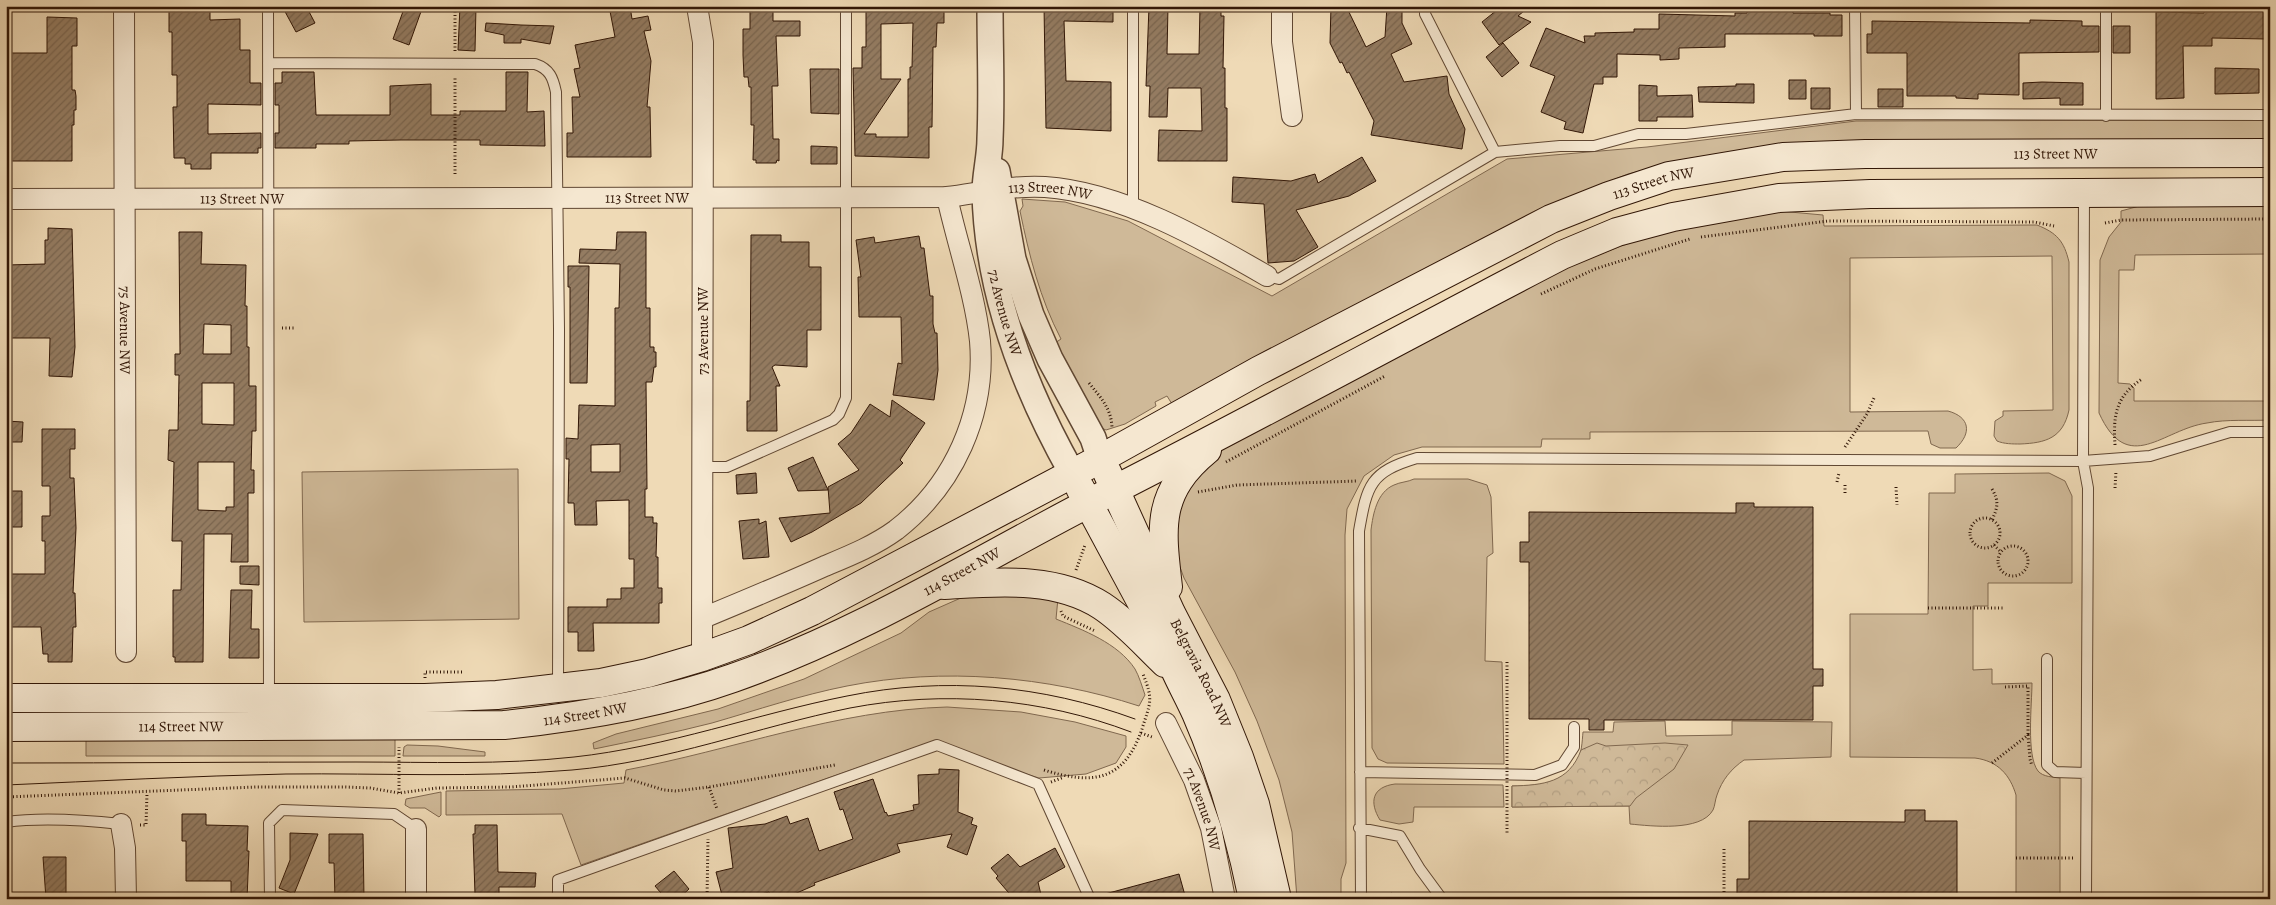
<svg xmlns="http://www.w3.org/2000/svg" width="2276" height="905" font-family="Alegreya,serif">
	<defs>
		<pattern id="forest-crowns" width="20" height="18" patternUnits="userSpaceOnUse" patternTransform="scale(1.25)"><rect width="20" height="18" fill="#cfb998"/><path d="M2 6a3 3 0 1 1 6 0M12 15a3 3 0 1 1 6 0" fill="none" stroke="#b29e82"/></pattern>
		<pattern id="building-hatch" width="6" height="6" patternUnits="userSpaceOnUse" patternTransform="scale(1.25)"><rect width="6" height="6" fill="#947c62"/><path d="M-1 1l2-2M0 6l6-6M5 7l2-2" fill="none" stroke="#79654f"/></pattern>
	</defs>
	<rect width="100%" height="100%" fill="#efdab6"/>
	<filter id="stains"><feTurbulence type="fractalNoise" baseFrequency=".004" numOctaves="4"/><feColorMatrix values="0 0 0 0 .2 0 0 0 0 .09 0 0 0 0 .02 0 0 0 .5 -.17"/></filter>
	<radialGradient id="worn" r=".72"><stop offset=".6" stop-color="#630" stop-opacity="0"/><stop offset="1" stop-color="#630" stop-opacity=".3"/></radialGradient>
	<path fill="#cfb998" stroke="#80684f" d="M2270,120V141L1751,149L1686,159L1628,174L1577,194L1498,231L1172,404L1167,396L1155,402L1156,406L1125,424L1106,430L1099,427L1052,345L1061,339C1040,299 1029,255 1020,211L1023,206L1022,199L1065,202L1128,221L1272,296L1507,159L1647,147L1856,121Z
		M2143,205H2270V254L2135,255L2134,270H2119L2118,383L2130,384L2134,388V401H2270V420C2249,421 2227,419 2207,423C2163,429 2128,477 2099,413L2100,260L2109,237L2121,222V211Z
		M1779,211L1823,215L1824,226L2037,225C2057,233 2064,241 2069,262V410C2063,438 2046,443 2020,444C2013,444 2004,444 1997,441L1994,436L1995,421L2003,416V411L2053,410L2052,256L1850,258V412L1948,411C1970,417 1972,433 1956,448H1940L1931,444L1928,431L1590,432V439H1542L1541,447H1422L1394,455L1364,476L1347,509L1345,535L1346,863L1341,879V899H1297L1292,832L1279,780L1257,721L1235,672L1184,578L1177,559L1174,515L1209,455L1572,265L1642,238L1712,220Z
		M518,469L519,619L304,622L302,472Z
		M2049,473L2065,481L2072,496V583H1988V606H1973V670L1992,669V684L2032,683C2032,703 2026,756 2038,771C2043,777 2053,777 2060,778V899H2016V795C2010,775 1998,761 1975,758L1850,757V614H1928L1929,493H1955V474Z
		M1414,479H1468L1487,485L1491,497L1493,553L1487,557L1485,661L1502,662L1504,764L1387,763L1378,759L1372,748L1371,530C1373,514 1377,492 1394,485C1400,482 1408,482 1414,479Z
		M1007,590L1058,598L1056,619C1083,630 1118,643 1135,669C1139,676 1142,686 1145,695L1139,706C1047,676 943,667 847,686C801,695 757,710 712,723C673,733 633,741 594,749L593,743L616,734L718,709L804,679L901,633L929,612L963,597Z
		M947,707L1021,712L1075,722L1126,736V747L1116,763L1086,774L1039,778L928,743L581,865L562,814L446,815V791L559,789L624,783L626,770C733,750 837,710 947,707Z
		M1665,721L1666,736L1732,735V721L1832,722L1831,757L1744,760C1731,769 1722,780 1717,795C1715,800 1715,806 1713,810C1701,832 1651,826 1630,824L1629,806L1512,807V786C1533,786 1563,785 1576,763C1582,754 1582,742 1583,732H1613L1614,722Z
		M395,738V756H86V739Z
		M407,745L438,746L485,752V756H403L404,747Z
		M1395,784L1503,785L1504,807H1414L1413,822L1399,824L1380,820C1369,802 1372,787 1395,784Z
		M441,792V815L439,817L425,808H410L405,805L406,799Z"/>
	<path fill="url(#forest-crowns)" stroke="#80684f" d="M1597,743L1606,746L1665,743L1688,745L1674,769L1636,798L1630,806L1512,807V786C1543,785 1569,783 1581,750Z"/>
	<path fill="url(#building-hatch)" stroke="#311606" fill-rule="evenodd" d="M282,6H306L315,23L296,32Z
		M405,6H423L409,45L393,39Z
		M460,6H476L475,51L458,50Z
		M609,6H630L632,19L648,16L651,30L644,31L651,61L647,107H650L651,157H567V133H573L572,97H580L574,69L580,68L575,45L615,37Z
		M750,6H773V21H800V36H776L778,86H772L773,139H779V161L777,160L776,163H756V160H753L754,125H751V87H749L748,77H744L743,55V29H750Z
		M866,6H944V23H937L936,47H933L932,127H929V158L855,156L853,68H862V47H866ZM913,23L912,67H910V79H908V137H876V134H864L901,79H881V24Z
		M1044,6L1113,7V22L1064,21L1066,81L1111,82V131L1046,128Z
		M1149,6H1168L1167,54H1199L1200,6H1221V16H1224L1223,68H1225V108H1227V161H1158L1159,130L1202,131L1201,88H1168L1167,117H1149L1150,86H1146Z
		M1331,6H1346L1366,47L1385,37L1387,6H1402V23L1412,44L1391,54L1404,82L1447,76L1449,94L1465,129L1462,149L1371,135L1374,121L1349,72L1347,73L1342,62L1340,63L1330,43Z
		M1502,6H1530L1518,16L1531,22L1499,45L1482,22Z
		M1747,6H1766V11L1793,10V13H1830V15H1842V36H1814V34H1725V47L1679,48V59L1660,60V55L1617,54V77H1603V84H1594L1583,133L1564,129L1566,122L1541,112L1555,76L1530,66L1546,28L1585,43L1584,36H1595V33L1634,32V29H1659V14L1735,16V13H1747Z
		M2237,6L2267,7L2266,39L2212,38V46H2183L2184,98L2156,99V12L2204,13V10H2237Z
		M169,7H210V20L240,19V50H250V83H261V105L208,104V134L261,133V148H258V153H211V169H191V164H185V158H174L173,107H177V75H172V32H169Z
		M47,17L77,18V46H72V90H75L76,96V110H74V125H72V161H6V53H47Z
		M2030,20L2082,21V26H2099V52L2019,53V95L1978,94V99L1956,98V96H1907V53H1867V34H1872V21L2030,23Z
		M486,23L521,25L554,26L550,44L521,39V43H504V35L485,31Z
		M2113,26H2130V53H2113Z
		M1503,43L1519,63L1502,77L1486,57Z
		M2215,68L2259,69V93L2215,94Z
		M810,69H839V114L811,113Z
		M282,72H314L316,115H390V86L431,84V115H460V111H506V72H528L527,112L544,111L545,146L480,145V140H401L349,141V144H316V148H275V133H279V105H275V83H282Z
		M1789,80H1806V99H1789Z
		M2042,82L2083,83V105H2060V98L2023,99V83Z
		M1736,84H1754V103L1699,102L1698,87L1736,86Z
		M1639,85L1657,86V96L1692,95L1693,117H1657V121H1639Z
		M1811,88H1830V109H1811Z
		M1878,89H1903V107H1878Z
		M811,146L837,147V164H811Z
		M1362,157L1376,181L1349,196L1296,210L1318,247L1294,261L1268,263L1264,204L1232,202L1233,177L1291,181L1315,174L1318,183Z
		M48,228L72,229L75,347L72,377L49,376L50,338H6V265L45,264V240H48Z
		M179,232H202L201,264L246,265L245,306H247V347H249V386H256V431H252L251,470H254V493H248V562H231L232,534H204L203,662H175V657H173V590H181L182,541H172L174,462L168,460L169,430H178L179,375H175V354H180ZM204,324L231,325V354H203ZM202,383H234V425L202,424ZM198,462H234V507H226V511L198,510Z
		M617,232H646V308H650V347H654V352H656V367H654L652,382H646L647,489H645V517H653V523H657L656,557H658V588H662V603H659V623H593L594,651H578V632H568V607H607V599H621V588H634V559H629V500L596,501L597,525H575L574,503H568L569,459H566V438L578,439L579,405L615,406V308H619L620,264L579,263L580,249L616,250ZM620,444V472H591V445Z
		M751,235H781V242H809V267H821V330H807V367L775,365L772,367L780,386H776L777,431H747V401H750Z
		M919,236L921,248H924L930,296H933V324L935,333H937L938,370L934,400L893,395L898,363L902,364L901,317H859L858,277H861L856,240L874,237L875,243Z
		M568,266H589L587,383H570V287H568Z
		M892,400L925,423L900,460L903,463L861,503L812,532L791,542L779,518L830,513L828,487L859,470L838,444L851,433L870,404L890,417Z
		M6,421L23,422L22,442H6Z
		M42,429H75V449H70V478H74L76,528L73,593H75L76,627H73L72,662H48V654H43L41,627H6V574H45V541H42V516H50V486H42Z
		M813,457L828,490L798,491L788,468Z
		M756,473L757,493L737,494L736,475Z
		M6,491H22V527H6Z
		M1736,503H1754V507H1813V669H1823V686H1813V720H1604V730H1589V719H1529V562H1520V542H1529V512L1736,513Z
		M759,519V524L766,521L769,557L743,559L739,521Z
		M240,566H259V585L240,584Z
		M231,590H252L251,629H259V658H229Z
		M939,769L959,770L958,812L973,818L971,824L977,826L967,855L947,847L952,834L897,844L900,852L814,883L815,885L783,899H772L769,892L742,899H723L716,872L733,868L728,828L765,824L787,816L790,824L808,818L819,851L853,839L843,809L840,810L834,792L873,779L885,813L886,812L888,816L914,810L913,805L919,804L918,775L939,774Z
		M1905,810H1925V821H1957V899H1747V897H1737V879H1749V821L1905,822Z
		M182,814H206V825L248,826L247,851H249L247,899H231V881H186V841H182Z
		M475,825H497L498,872L536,873L535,887H499V894H475L473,834H475Z
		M290,833L318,834L294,894L279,888L290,860Z
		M329,834H363L364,899H335L334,863H329Z
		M1055,848L1065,867L1038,882L1042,899H1014L996,878L998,876L991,868L1008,854L1020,867Z
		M43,857H66V899H46Z
		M674,871L689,889L678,899H666L655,886Z
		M1179,874L1186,899H1105V894Z"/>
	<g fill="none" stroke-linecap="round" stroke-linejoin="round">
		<defs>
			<path id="service" d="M268,6L269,698
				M1133,6V208
				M1425,6V14L1495,152
				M1855,6L1856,114
				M2106,6V116
				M268,63L535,64C550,69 553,78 556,92L559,329L558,686
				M2084,193L2083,461L2088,488L2086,899
				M1267,276L1279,279L1495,152L1560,146H1594L1638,134H1686L1856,114L2270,115
				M703,467H727L833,420L839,414L846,398V6
				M2047,659V765L2055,772L2086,773
				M1360,772L1535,775L1562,765L1574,747V727
				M6,822C43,817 84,820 121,824
				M1359,828L1400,836L1420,869L1442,899
				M270,899L269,823L282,810L394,814L416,829
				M558,899V880L937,745L1038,784L1090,899
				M1361,899L1359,531C1367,485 1370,472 1417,458L2083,461L2150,456L2230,432H2270"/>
			<g id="minor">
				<path id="s1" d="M124,6L126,652"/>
				<path d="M697,6L703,42L702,657"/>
				<path d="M1282,6V42L1292,116"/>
				<path id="s2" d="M6,199L947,197C979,193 1012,185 1045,187C1121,192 1203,239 1267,276"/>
				<path d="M703,618C744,601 785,584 825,566C849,556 874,546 896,530C954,485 986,414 980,341C975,294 957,243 947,197"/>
				<path id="s3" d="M1166,723L1194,780L1211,828L1225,899"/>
				<path d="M121,824L125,848L126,899"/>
				<path d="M416,899V829"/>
			</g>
			<g id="tertiary">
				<path id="s4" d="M990,6C990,51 992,95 990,139C990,157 985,175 985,192C987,291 1024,388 1072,473"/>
				<path d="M997,171L1013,259L1031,315L1050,359L1093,438L1100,459"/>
			</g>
			<g id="secondary">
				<path id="s5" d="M1107,472L1171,613L1216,700L1239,757L1255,804L1277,899"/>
				<path d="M1080,488L1166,648C1174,671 1186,691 1196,713C1222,773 1240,835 1253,899"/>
				<path d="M944,585C997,582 1056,576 1102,606C1126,622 1145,644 1165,663"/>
				<path d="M1168,587C1161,527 1156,492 1207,450"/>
				<path id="s6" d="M6,698H425L497,695L601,683L648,673L702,657L749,640L812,611L1100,459L1258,371L1551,219L1609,196L1669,176L1783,157L1865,154L2270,153"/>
				<path id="s7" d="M6,727L504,725C581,717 660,704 733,678C868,631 989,553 1116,489C1265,413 1413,332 1562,255L1617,232L1673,217L1779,198L1870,194L2270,192"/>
			</g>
		</defs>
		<use href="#service" stroke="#604732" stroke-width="12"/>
		<use href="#minor" stroke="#604732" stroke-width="22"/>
		<use href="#tertiary" stroke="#604732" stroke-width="28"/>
		<use href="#secondary" stroke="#311606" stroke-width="30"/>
		<path stroke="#311606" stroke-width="3" stroke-dasharray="1 2.5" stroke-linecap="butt" d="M455,51V6
			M455,174V77
			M2105,223L2121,220L2270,219
			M1701,237L1828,221L2034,222L2054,226
			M1541,294L1595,269L1690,239
			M282,328H295
			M1089,383C1101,398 1111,408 1112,427
			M2115,445C2113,415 2116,396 2142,379
			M1845,447L1867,414L1874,398
			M1226,462L1385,376
			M1837,482L1839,473
			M1896,487L1897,505
			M2115,488L2116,471
			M1992,489C1999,501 1998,507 1992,520
			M1198,492L1237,485L1358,481
			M1845,493V484
			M1970 533a15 15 0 1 1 30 0a15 15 0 1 1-30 0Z
			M1994,545L2001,552
			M1998 561a15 15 0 1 1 30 0a15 15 0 1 1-30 0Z
			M1076,570L1085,545
			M1928,608H2003
			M1061,611L1063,616L1095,631
			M425,678V672H463
			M2005,687L2028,686V735
			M1141,733L1152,737
			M1507,761V661
			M1992,763L2028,735L2030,759L2032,766
			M1044,770C1092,785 1124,782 1142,729C1150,703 1154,701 1143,674
			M1051,782L1064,777
			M1507,786V833
			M709,787L717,809
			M399,793V747
			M6,797L256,787H346L370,788L399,793L437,788L511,787L625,778L664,790L676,791L709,787L835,765
			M140,825H146L147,793
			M2016,858H2073
			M707,899L708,839
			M1724,899V848"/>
		<use href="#service" stroke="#f5e7d0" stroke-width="10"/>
		<use href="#minor" stroke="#f5e7d0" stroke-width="20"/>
		<use href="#tertiary" stroke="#f5e7d0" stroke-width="25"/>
		<use href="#secondary" stroke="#f5e7d0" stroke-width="28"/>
		<path stroke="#311606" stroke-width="1" d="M6,763C123,763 239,762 356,762C428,762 502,765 574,757C667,747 756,714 847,696C945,676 1042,685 1135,719
			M6,785C99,781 193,776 286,774C381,773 477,778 572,770C667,762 757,727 850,708C944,690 1042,698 1131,732
			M1392,893L1398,899"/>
		<path stroke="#311606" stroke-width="3" stroke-dasharray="1 2.5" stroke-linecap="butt" d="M1507,764V785"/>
	</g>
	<g text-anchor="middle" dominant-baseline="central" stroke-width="4.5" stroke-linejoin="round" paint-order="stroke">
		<g font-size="15" fill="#311606" stroke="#f5e7d0">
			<text stroke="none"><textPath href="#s6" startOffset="2170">113 Street NW</textPath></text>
			<text stroke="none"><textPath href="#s6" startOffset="1765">113 Street NW</textPath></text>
			<text stroke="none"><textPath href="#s2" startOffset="1045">113 Street NW</textPath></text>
			<text stroke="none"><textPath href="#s2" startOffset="641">113 Street NW</textPath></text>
			<text stroke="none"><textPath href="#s2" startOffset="236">113 Street NW</textPath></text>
			<text stroke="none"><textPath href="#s4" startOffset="309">72 Avenue NW</textPath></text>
			<text stroke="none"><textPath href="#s1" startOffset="324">75 Avenue NW</textPath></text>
			<text transform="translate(703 331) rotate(-90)">73 Avenue NW</text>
			<text stroke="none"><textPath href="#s7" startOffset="985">114 Street NW</textPath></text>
			<text stroke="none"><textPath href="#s5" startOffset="222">Belgravia Road NW</textPath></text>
			<text stroke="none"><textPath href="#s7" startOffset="580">114 Street NW</textPath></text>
			<text stroke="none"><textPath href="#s7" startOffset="175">114 Street NW</textPath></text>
			<text stroke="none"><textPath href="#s3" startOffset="94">71 Avenue NW</textPath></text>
		</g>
	</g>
	<rect width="2276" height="905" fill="none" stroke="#efdab6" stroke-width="25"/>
	<rect x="8" y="8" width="2261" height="890" fill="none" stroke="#311606" stroke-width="2.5"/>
	<rect x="12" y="12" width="2251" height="880" fill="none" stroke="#311606"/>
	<rect width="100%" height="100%" filter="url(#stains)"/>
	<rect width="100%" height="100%" fill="url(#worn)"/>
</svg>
